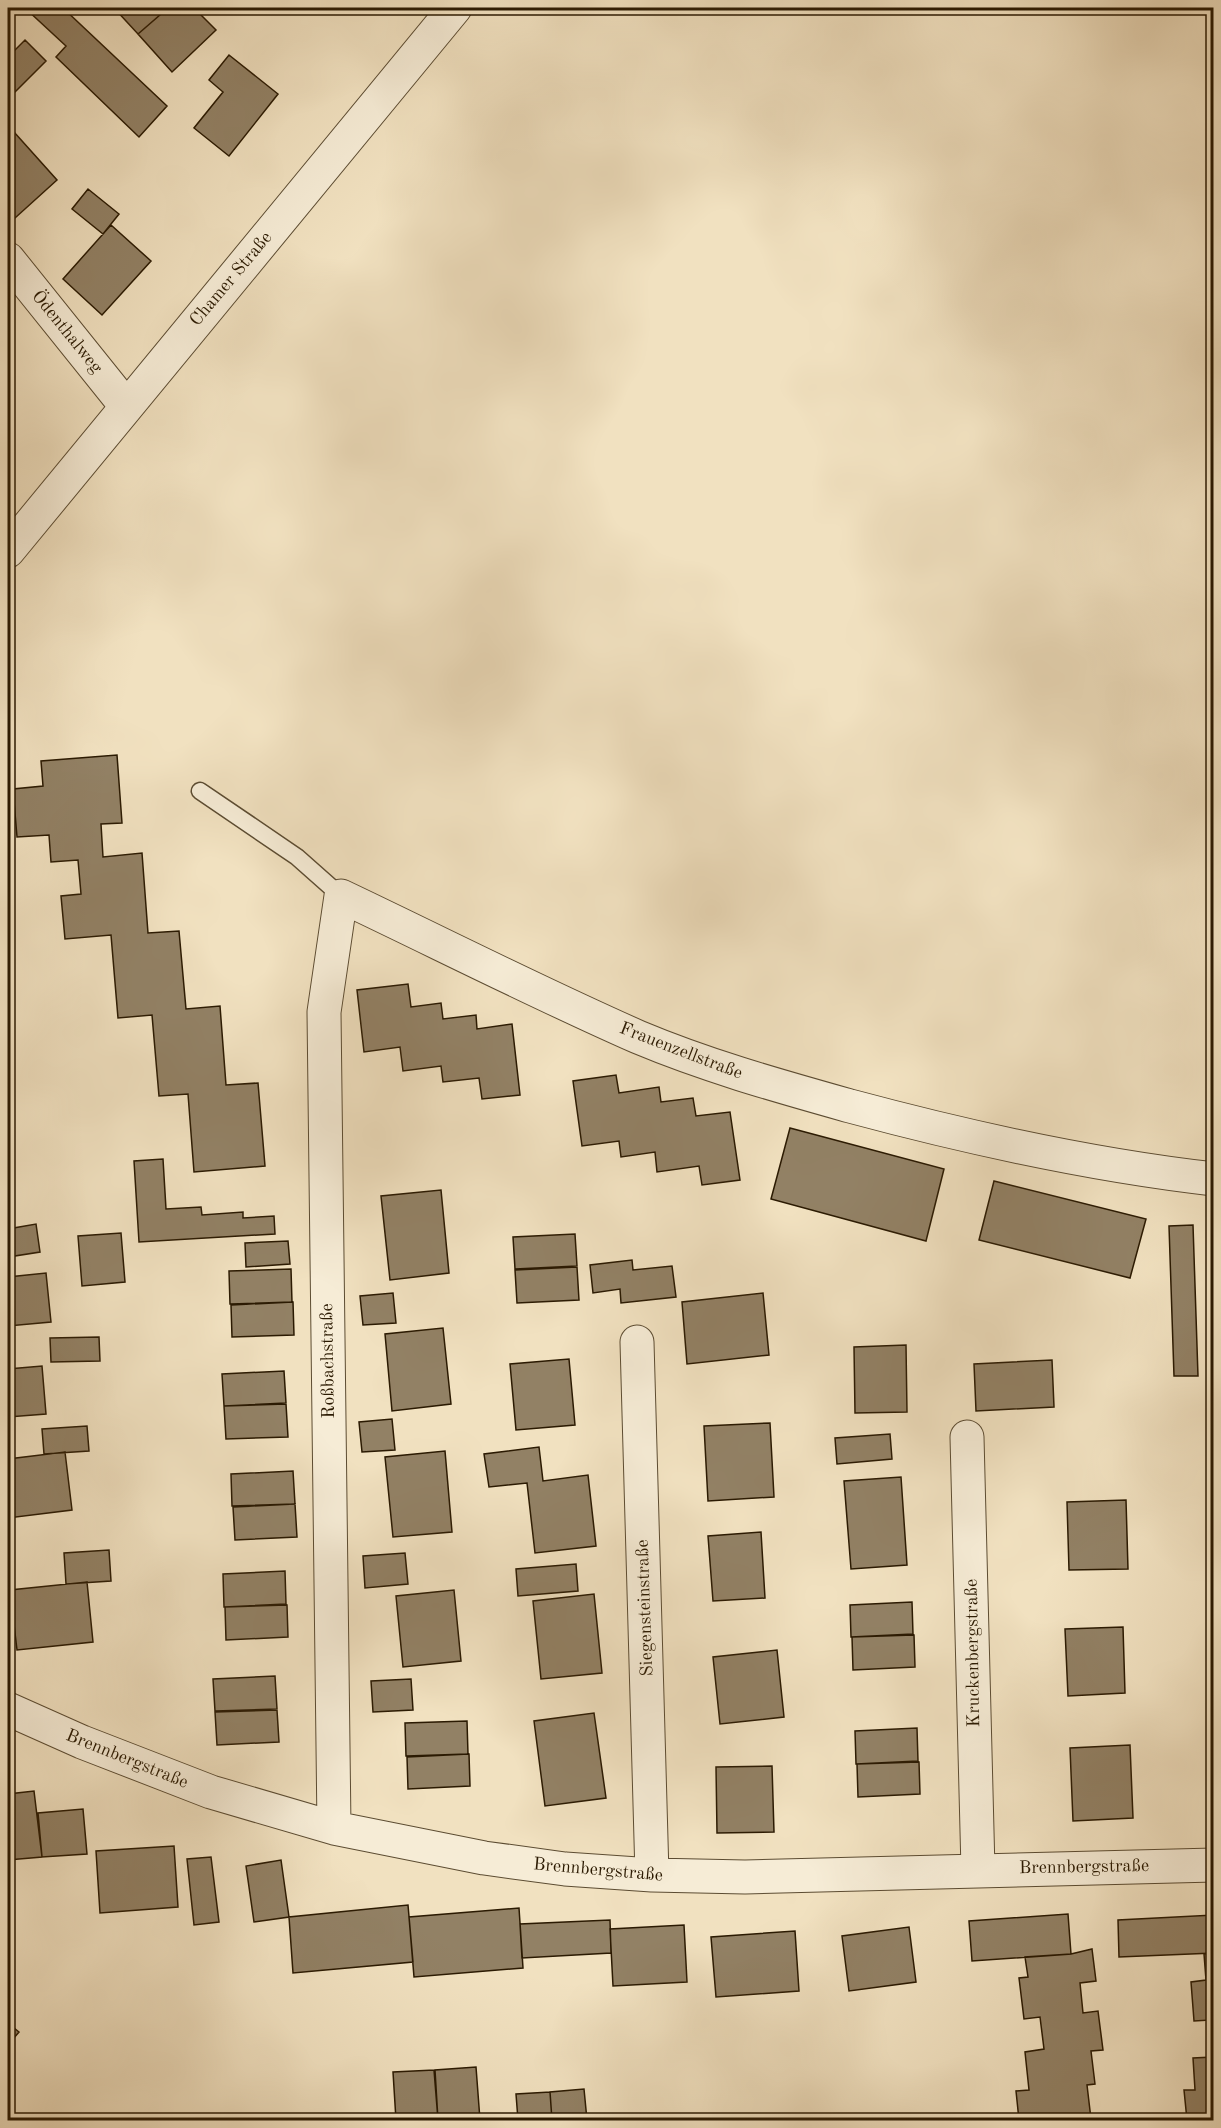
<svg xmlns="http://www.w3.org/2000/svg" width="1221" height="2128" font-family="'Old Standard TT',serif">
	<rect width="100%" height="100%" fill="#f1e1c0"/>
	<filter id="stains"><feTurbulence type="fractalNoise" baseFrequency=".00333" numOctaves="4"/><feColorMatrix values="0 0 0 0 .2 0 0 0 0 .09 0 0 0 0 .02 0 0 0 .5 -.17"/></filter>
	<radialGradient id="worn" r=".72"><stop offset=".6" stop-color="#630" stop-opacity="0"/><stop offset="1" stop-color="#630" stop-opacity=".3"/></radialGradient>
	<path fill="#928165" stroke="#2b1a02" stroke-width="1.5" d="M25,8H63L167,106L139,137L56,57L66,46Z
		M114,8H168L138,34Z
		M168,8H194L216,30L172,72L138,34Z
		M25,40L46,61L11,96L8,93V57Z
		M229,55L278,94L229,156L194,128L223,92L209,80Z
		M14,132L57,180L15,218L8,210V138Z
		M88,189L119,214L103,234L72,209Z
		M111,225L151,261L102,315L63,279Z
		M117,755L122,823L101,824L103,857L142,853L148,933L179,931L186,1009L220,1006L226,1085L258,1083L265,1166L194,1172L188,1094L159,1096L152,1015L118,1018L111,935L65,939L61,896L81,894L78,860L51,862L49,835L17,837L13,789L43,786L41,761Z
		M408,984L411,1007L441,1003L443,1019L476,1015L477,1029L512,1024L520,1095L482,1099L479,1078L443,1082L441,1066L403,1071L400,1047L364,1052L357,990Z
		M616,1075L619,1093L659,1087L661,1102L693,1098L696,1116L730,1112L740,1180L702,1185L699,1166L657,1172L655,1152L621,1157L619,1141L582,1146L573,1081Z
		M790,1128L944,1169L926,1241L771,1199Z
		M163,1159L166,1209L201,1207L202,1215L243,1212V1218L274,1216L275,1234L139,1242L134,1161Z
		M994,1181L1146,1219L1130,1278L979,1240Z
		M441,1190L449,1273L390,1280L381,1196Z
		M36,1224L40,1252L8,1257V1229Z
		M1193,1225L1198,1376H1174L1169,1226Z
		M121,1233L125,1282L82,1286L78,1236Z
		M575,1234L577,1266L515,1269L513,1237Z
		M288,1241L290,1264L246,1267L245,1243Z
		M632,1260L633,1270L672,1266L676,1297L621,1303L620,1289L593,1293L590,1265Z
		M577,1267L579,1300L517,1303L515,1270Z
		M291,1269L292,1302L230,1304L229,1271Z
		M46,1273L51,1322L8,1326V1277Z
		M393,1293L396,1323L363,1325L360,1296Z
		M763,1293L769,1355L687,1364L682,1302Z
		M293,1302L294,1335L232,1337L231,1305Z
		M443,1328L451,1404L392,1411L385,1334Z
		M99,1337L100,1361L51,1362L50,1338Z
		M906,1345L907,1412L855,1413L854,1347Z
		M569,1359L575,1425L516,1430L510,1364Z
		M1052,1360L1054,1407L976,1411L974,1364Z
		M42,1366L46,1414L8,1417V1369Z
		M284,1371L286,1403L224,1406L222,1374Z
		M286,1404L288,1437L226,1439L224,1406Z
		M392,1419L395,1450L362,1452L359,1422Z
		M770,1423L774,1497L708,1501L704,1426Z
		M87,1426L89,1451L44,1454L42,1429Z
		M890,1434L892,1459L837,1464L835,1438Z
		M539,1447L543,1481L588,1475L596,1546L535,1553L527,1483L489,1487L484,1454Z
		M445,1451L452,1532L393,1537L385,1457Z
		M65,1452L72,1510L8,1518V1459Z
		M293,1471L295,1504L232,1506L231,1474Z
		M901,1477L907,1565L851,1569L844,1481Z
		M1126,1500L1128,1569L1069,1570L1067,1502Z
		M295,1504L297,1537L235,1540L233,1507Z
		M761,1532L765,1598L713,1601L708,1536Z
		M109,1550L111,1581L66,1584L64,1553Z
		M405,1553L408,1584L365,1588L363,1556Z
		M576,1564L578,1591L518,1596L516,1569Z
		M285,1571L286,1604L224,1607L223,1574Z
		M87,1582L93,1642L17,1650L10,1590Z
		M454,1590L461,1661L403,1667L396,1596Z
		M594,1594L602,1673L541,1679L533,1601Z
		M912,1602L913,1634L851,1637L850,1605Z
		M287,1605L288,1637L226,1640L225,1607Z
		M1123,1627L1125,1693L1068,1696L1065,1629Z
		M914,1635L915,1667L853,1670L852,1637Z
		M777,1650L784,1717L720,1724L713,1657Z
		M275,1676L277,1709L215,1711L213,1679Z
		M411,1679L413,1710L373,1712L371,1681Z
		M277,1710L279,1742L217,1745L215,1712Z
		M594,1713L606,1798L545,1806L534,1721Z
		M467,1721L468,1754L406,1756L405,1723Z
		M917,1728L918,1761L856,1764L855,1731Z
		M1210,1744H1214V1820Z
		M1130,1745L1133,1818L1073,1821L1070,1748Z
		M469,1754L470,1786L408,1789L407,1757Z
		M919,1762L920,1794L858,1797L857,1764Z
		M772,1766L774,1832L717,1833L716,1767Z
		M34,1791L42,1857L8,1860V1794Z
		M83,1809L87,1854L42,1857L38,1813Z
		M174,1846L178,1907L100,1913L96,1851Z
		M211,1857L219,1922L194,1925L187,1859Z
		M281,1860L289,1917L254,1922L246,1866Z
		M408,1905L413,1962L293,1973L289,1917Z
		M519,1908L523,1968L414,1977L409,1917Z
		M1068,1914L1071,1954L972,1961L969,1921Z
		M1214,1915V1953L1119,1957L1118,1920Z
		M610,1920L611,1953L522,1958L520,1924Z
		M684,1925L687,1982L613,1986L610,1929Z
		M909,1927L916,1982L849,1991L842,1936Z
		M795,1931L799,1991L716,1997L711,1937Z
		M1092,1949L1096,1981L1080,1983L1083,2013L1098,2011L1103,2050L1091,2051L1095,2084L1087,2085L1091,2119L1019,2120L1016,2091L1029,2090L1025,2052L1044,2049L1040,2017L1024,2019L1019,1978L1028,1977L1025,1957L1071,1954Z
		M1214,1953V2120H1187L1184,2090H1195L1193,2058L1213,2057L1210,2020L1194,2021L1191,1982L1206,1980L1204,1954Z
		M8,2023L19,2032L8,2045Z
		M476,2067L480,2120H438L435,2070Z
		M434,2070L438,2120H396L393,2072Z
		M584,2089L587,2120H552L550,2092Z
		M550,2092L552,2120H518L516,2094Z"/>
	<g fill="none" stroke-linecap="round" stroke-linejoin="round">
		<defs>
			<path id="service" d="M200,791L297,857L341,896"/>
			<path id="minor" d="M8,259L126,406
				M637,1342L652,1875
				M967,1437L978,1870
				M8,1709L82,1742L211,1792L334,1828L484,1858L565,1869L652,1875L745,1877L1214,1865
				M334,1828L324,1012L341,896C440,943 538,993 638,1037C707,1066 779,1086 850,1106C969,1138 1090,1165 1214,1179"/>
			<path id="tertiary" d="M8,551L455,8"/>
		</defs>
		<use href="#service" stroke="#5c4c32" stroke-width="19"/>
		<use href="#minor" stroke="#5c4c32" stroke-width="35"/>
		<use href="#tertiary" stroke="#5c4c32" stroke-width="35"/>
		<use href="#service" stroke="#f6ecd6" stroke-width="16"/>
		<use href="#minor" stroke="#f6ecd6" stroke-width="33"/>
		<use href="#tertiary" stroke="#f6ecd6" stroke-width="33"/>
	</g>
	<g text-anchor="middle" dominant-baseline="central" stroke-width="4.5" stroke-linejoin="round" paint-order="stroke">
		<g font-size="18" fill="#2b1a02" stroke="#f6ecd6">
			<text transform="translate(231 279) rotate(-50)">Chamer Straße</text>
			<text transform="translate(67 332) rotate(51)">Ödenthalweg</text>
			<text transform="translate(681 1051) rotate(21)">Frauenzellstraße</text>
			<text transform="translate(328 1361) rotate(-91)">Roßbachstraße</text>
			<text transform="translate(645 1608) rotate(-92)">Siegensteinstraße</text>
			<text transform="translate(973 1653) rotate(-91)">Kruckenbergstraße</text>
			<text transform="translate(127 1759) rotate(22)">Brennbergstraße</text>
			<text transform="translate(1084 1867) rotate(-1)">Brennbergstraße</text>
			<text transform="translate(598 1870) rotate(5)">Brennbergstraße</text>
		</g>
	</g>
	<rect width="1221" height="2128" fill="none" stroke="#f1e1c0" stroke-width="30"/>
	<rect x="9" y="9" width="1203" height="2110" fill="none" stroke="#2b1a02" stroke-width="3"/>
	<rect x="15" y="15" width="1191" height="2098" fill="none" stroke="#2b1a02" stroke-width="1.5"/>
	<rect width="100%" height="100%" filter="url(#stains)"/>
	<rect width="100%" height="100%" fill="url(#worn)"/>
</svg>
